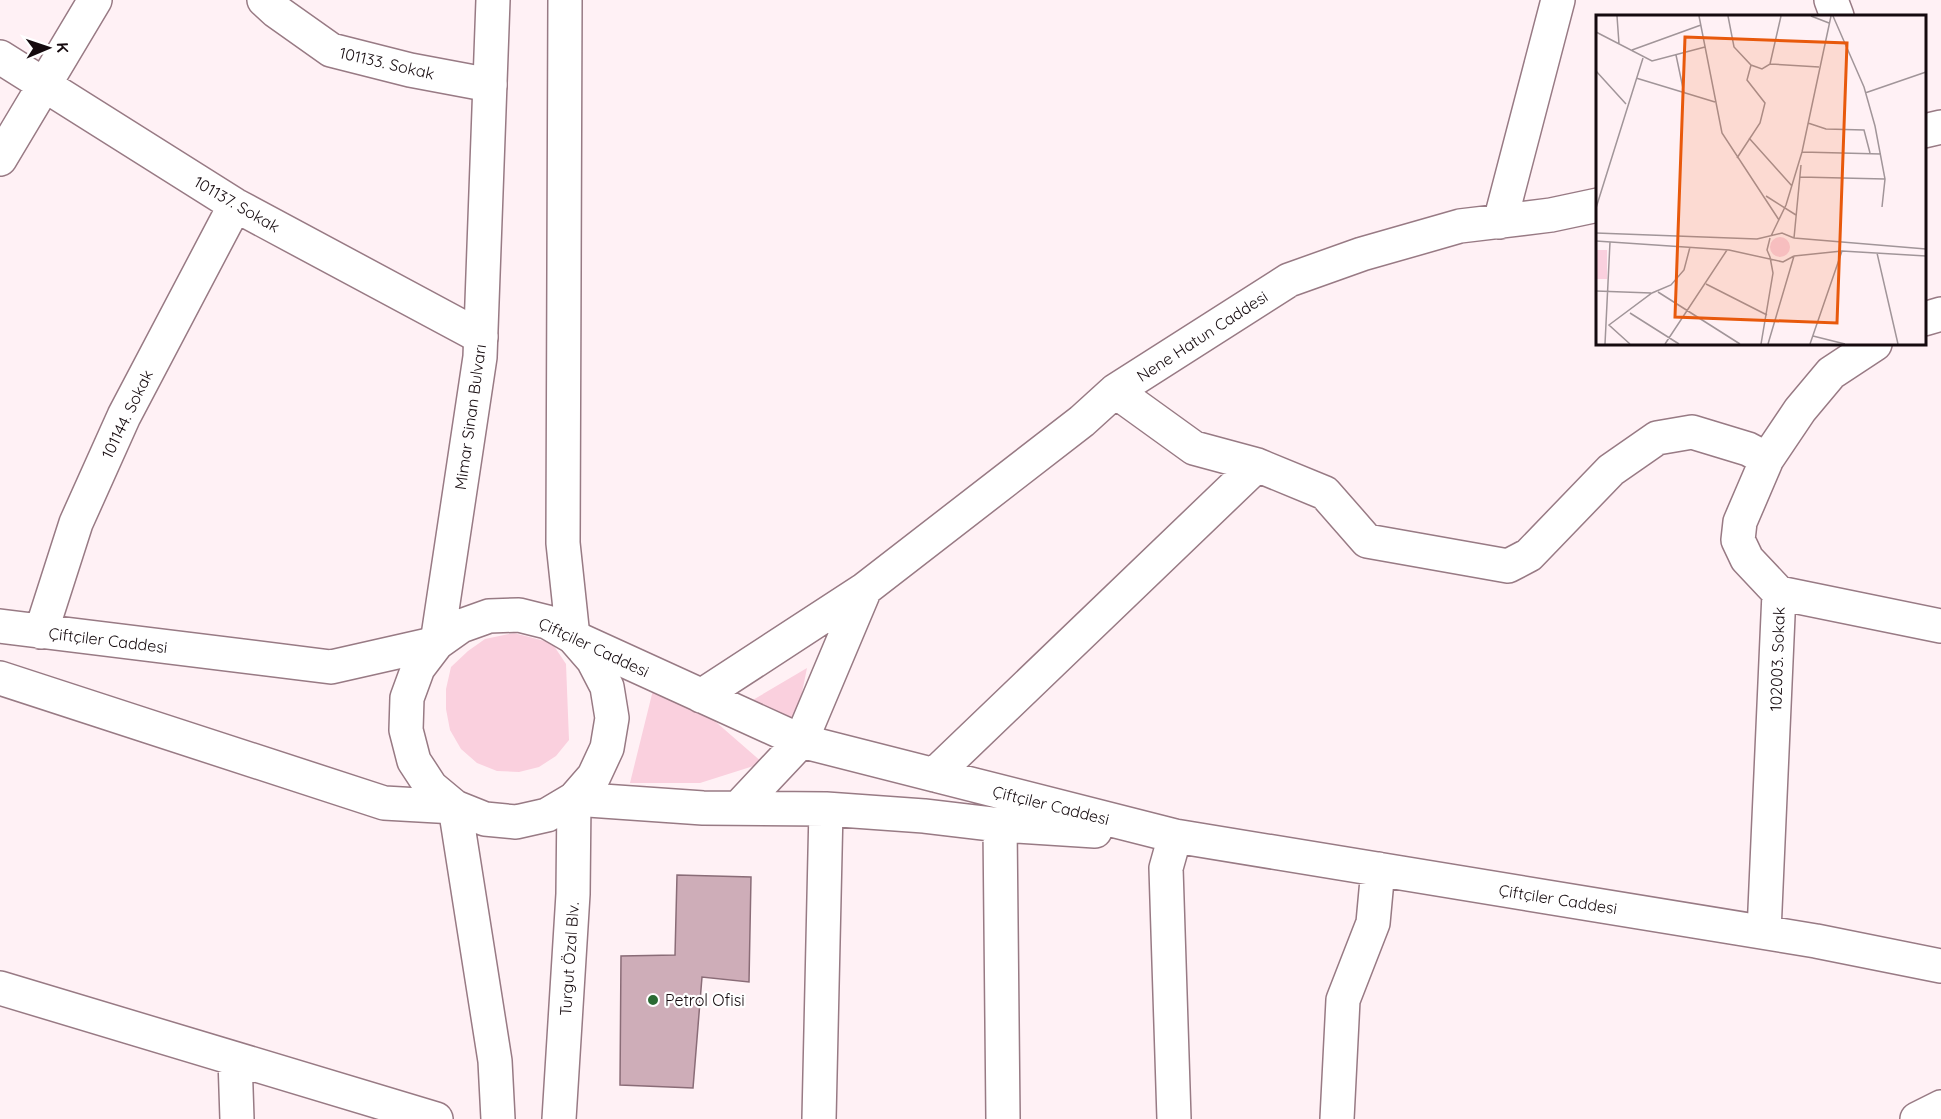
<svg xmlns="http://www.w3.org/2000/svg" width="1941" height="1119" font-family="Quicksand,sans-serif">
	<rect width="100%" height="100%" fill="#fff1f5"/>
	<path fill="#fad0de" d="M514,633L552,643L566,664L569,740L556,756L539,767L519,772L497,771L477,763L461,749L450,730L446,709V689L451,667L468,651L485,639Z
		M807,668L795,727L746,704Z
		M654,686L709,716L763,763L700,783H630Z"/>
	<path fill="#ceadb8" stroke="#8a6c77" stroke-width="1.5" d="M677,875L751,877L749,982L702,977L693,1088L620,1085L621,956L675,955Z"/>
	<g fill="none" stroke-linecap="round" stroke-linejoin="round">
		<defs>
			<path id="minor" d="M264,0L276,11L331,50L410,70L490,85
				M1831,0L1837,16
				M0,57L235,205L481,337
				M1924,131L1941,127
				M0,159L95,0
				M1500,222L1558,0
				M1924,319L1941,314
				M1115,391L1194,448L1257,465L1325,493L1367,541L1508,566L1529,555L1611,470L1657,438L1692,432L1748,449L1767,459
				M1779,593L1941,626
				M0,626L331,667L437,643
				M41,632L76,523L124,416L235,205
				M573,637L801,741L1175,836L1816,941L1941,966
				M0,678L384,803L455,807
				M701,696L865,589L1082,421L1115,391L1289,280L1362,254L1460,226L1551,215L1598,205
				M934,775L1257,465
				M574,799L703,808L826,809L924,816L1000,825L1095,831
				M739,807L801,741L865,589
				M1000,825L1003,1119
				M1764,932L1779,593L1747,559L1738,540L1740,522L1767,459L1800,410L1831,373L1875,344
				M0,988L436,1119
				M235,1059L237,1119
				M819,1119L826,809
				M1174,1119L1166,868L1175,836
				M1337,1119L1343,1000L1373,923L1378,869
				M1917,1119L1941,1107"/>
			<path id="major" d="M493,0L480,357L437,643L418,668L407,698L406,730L414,761L431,787L455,807L485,819L516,822L547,815L574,799L594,776L607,748L612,718L607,687L593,660L573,637L563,543L565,0
				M437,643L461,626L489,616L519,615L547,622L573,637
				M455,807L495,1061L498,1119
				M559,1119L573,894L574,799"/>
		</defs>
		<use href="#minor" stroke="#987a84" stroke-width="36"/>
		<use href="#major" stroke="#987a84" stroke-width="36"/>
		<use href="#minor" stroke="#fff" stroke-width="33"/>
		<use href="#major" stroke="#fff" stroke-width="33"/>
	</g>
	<circle fill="#2a6a33" stroke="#fff" stroke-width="2" cx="653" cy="1000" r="6"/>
	<g text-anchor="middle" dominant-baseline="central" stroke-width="4.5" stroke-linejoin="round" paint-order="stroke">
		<g font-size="16" fill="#150a0e" stroke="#fff">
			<text transform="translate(387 63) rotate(13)">101133. Sokak</text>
			<text transform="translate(237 204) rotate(30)">101137. Sokak</text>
			<text transform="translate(1202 336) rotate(-33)">Nene Hatun Caddesi</text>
			<text transform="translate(127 414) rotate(-64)">101144. Sokak</text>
			<text transform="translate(470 417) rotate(-82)">Mimar Sinan Bulvarı</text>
			<text transform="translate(108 640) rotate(7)">Çiftçiler Caddesi</text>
			<text transform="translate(594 647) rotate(25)">Çiftçiler Caddesi</text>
			<text transform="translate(1777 659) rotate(-88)">102003. Sokak</text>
			<text transform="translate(1051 805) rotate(14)">Çiftçiler Caddesi</text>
			<text transform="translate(1558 899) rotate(9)">Çiftçiler Caddesi</text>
			<text transform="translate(569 959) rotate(-86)">Turgut Özal Blv.</text>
		</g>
		<g font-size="16" fill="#150a0e" stroke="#fff" text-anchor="start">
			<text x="665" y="1000">Petrol Ofisi</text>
		</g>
	</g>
	<g transform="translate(1596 15)">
		<rect width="330" height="330" fill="#fff1f5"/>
		<path d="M174 232a10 10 0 1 1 20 0a10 10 0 1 1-20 0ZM0,235H11V264H0Z" fill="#fad0de"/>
		<path fill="none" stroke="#a19599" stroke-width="1.5" d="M21,1L23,29M103,1L126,118L183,205M132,1L138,32L155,50L166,54L174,49L223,52M215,1L233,8M237,1L268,72L279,111L289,164L286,192M0,17L56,46L109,32M36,35L105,10M80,40L88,78M174,49L185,1M0,56L30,89M40,63L119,87M269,78L330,57M212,108L230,114L268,115L274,138M153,123L196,171M206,137L285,139M141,143L164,108L169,88L151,65L155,50M204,162L289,164M170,181L200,200M0,193L47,43M0,218L161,224L186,218L198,223M175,221L190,190L206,137L235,1M174,223L171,235L174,242M198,223L205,150M198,223L330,234M0,226L133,235L187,247L198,241M281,238L302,329M198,241L246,236L330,241M110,269L171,300M0,276L55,278M62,277L144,329M34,298L83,329M217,321L249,329M9,329L14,227M34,329L13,310L56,278L75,270L88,255L94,232M69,329L131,235M165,329L177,258L174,242M172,329L198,241M214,329L246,236"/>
		<path fill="#e8590c" fill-opacity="0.15" stroke="#e8590c" stroke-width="3" d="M89,22L251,28L241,308L79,302Z"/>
		<rect width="330" height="330" fill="none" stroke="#150a0e" stroke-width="3"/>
	</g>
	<g transform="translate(48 48) rotate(88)" stroke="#ffffff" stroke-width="4.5" paint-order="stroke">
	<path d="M0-4.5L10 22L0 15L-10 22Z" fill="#150a0e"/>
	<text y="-9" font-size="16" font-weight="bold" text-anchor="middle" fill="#150a0e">K</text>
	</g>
</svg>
